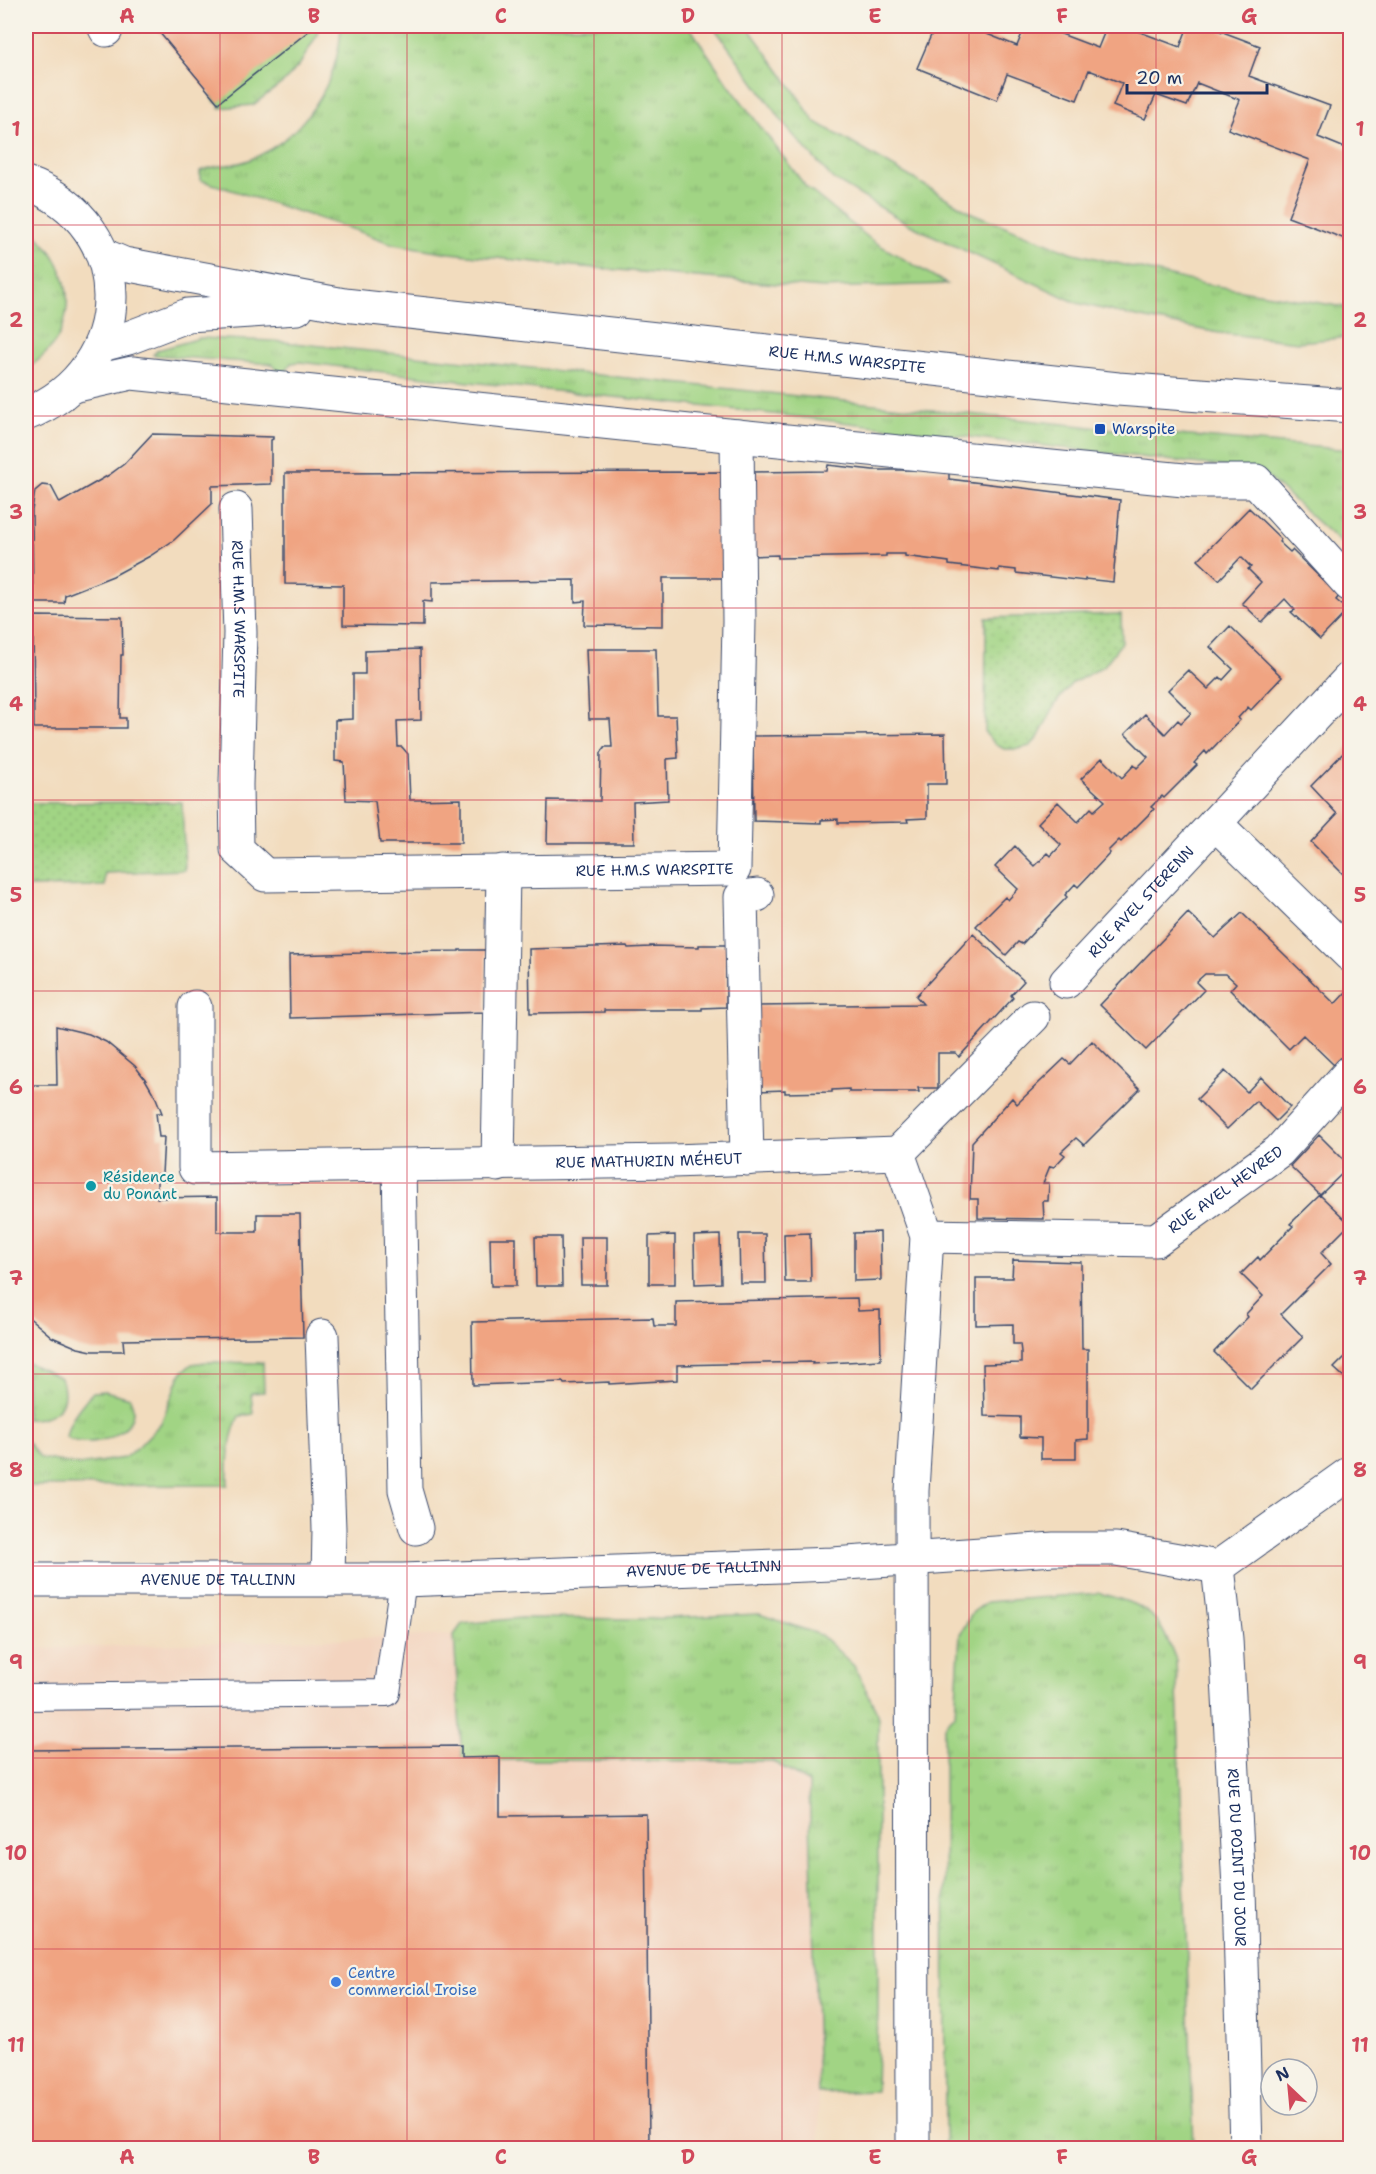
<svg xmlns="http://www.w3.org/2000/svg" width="1376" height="2174" font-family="'Shantell Sans',sans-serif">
	<defs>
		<pattern id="grass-tufts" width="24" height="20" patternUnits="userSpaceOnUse" patternTransform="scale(1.5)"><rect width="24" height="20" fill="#a1d484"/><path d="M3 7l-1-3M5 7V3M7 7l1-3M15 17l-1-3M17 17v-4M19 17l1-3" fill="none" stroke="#8ab674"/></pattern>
		<pattern id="park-dots" width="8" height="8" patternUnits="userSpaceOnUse" patternTransform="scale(1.5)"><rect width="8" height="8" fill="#a1d484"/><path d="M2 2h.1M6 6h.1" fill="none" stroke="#8ab674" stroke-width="1.8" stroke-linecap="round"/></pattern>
	</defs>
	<rect width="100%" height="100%" fill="#f7f3e8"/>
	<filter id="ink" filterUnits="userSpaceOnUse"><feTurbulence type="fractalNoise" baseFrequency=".0167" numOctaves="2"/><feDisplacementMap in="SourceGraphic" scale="12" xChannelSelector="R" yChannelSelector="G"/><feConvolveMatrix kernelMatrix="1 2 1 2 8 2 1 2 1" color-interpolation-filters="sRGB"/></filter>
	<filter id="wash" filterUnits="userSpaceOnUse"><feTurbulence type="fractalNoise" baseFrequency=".008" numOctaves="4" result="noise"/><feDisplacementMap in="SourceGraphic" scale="24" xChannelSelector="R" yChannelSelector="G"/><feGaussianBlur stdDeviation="1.35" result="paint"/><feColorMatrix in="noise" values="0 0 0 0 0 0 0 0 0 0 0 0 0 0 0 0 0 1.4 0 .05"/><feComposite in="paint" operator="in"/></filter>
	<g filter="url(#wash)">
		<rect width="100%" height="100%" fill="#f2dcbe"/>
		<path fill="#f3d4bf" d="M454,1635L463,1760L772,1761L809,1783L820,2148H26V1649Z"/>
		<path fill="url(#grass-tufts)" stroke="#5e8271" stroke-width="1.5" d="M289,26H318L317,35L300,64L285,81L253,105L219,108L221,106L215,102L205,84L263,46Z
			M341,26H689L726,81L806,187L874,242L947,284L822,288L573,266L450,253L393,244L355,230L200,180V171C214,164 234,167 249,160C303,138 339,83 341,26Z
			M713,26H747L793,89L814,121L972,213L1070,252L1204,284L1350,308V337L1298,342L1219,333L1132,316L1077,303L908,224L833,179L788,129Z
			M26,228C60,250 78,294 60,333C53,349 39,360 26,370Z
			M200,338L274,341L1111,429L1350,450V551L1261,471L738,410L451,380L300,362L291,363L286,371L279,372L272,364L153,355L158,350Z
			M26,1362L61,1378C71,1407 54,1420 26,1419Z
			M206,1362L263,1363L264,1392L251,1393L253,1414L239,1416C229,1437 227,1461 228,1485L26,1486V1440L40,1458L79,1465L124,1458L139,1446L161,1423L181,1373L192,1364Z
			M105,1391L130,1398C147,1433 88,1452 66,1437C69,1419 80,1406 93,1392Z
			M1099,1593C1149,1607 1157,1611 1176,1660L1194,2148H945L944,1726L955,1715L960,1634L973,1612L987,1602Z
			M759,1614L821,1635L854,1666L878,1714V2008L876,2091L818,2093L809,1783L772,1761L462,1760L454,1635L462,1624L521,1618L644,1619Z"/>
		<path fill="url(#park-dots)" stroke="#5e8271" stroke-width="1.5" d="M1121,614L1122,642L1104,666L1071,684L1056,703L1038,738L1030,746L1018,749H1004L995,744L985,733L986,618Z
			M182,802L185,870L105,873V886L26,887V803Z"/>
		<g id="blocks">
			<path fill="#f0a482" d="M154,26H315L218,103Z
				M935,26H973L972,28L1017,46L1025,26H1040L1098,48L1107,26H1124L1180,47L1188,26H1207L1260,46L1249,76L1330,106L1318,137L1350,150V241L1288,217L1310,160L1228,129L1240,100L1197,83L1187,106L1156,95L1145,119L1113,106L1122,83L1089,70L1077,100L1007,74L997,100L917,68Z
				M152,434L273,437V439L271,440V484L212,486V504L174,540L150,556L113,576L65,595L64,603H33L32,511L35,491L42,485L51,486L60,503L109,475L124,464Z
				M828,465L873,470H949V479L1120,500L1113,582L1085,579V581L1016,573V570L999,568V571L949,565V562L905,556V554H886V556L778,558V555L751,556L749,472L827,471Z
				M721,472L723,578H663V626L584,625L585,601L575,602V580L432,582V602L423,601V626L343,625V585L285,584V473Z
				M1249,508L1281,539L1279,542L1290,552L1292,550L1339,596L1336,600L1348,610L1320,639L1291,612L1295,610L1285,599L1262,622L1242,603L1261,582L1248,569L1251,567L1241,557L1219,580L1198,560Z
				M33,616L122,617L123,655H121L120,718H126V728H34Z
				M1230,626L1282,677L1251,710L1248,707L1238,718L1240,720L1207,754L1205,751L1194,763L1197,765L1164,798L1162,796L1151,807L1154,809L1121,842L1119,840L1108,851L1110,853L1078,887L1075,884L1065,895L1067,897L1022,944L1018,942L1006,955L976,926L1005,897L1008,900L1018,889L995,867L1015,846L1035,866L1048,853L1051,856L1061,845L1038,823L1058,802L1078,822L1091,808L1094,811L1105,801L1081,779L1102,758L1122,778L1134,765L1137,768L1148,757L1125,734L1145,714L1165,734L1178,720L1181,723L1191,713L1168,690L1188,670L1208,689L1220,677L1223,680L1233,669L1210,647Z
				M420,649L421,720L397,721L398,747H402L408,754L410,800L461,799V843H380L375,801L346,800L344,762L335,761V720L353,719V674H365V651Z
				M586,649H656L658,716H676L678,758L667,759L668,800L633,802L634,843H547L548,800L600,801L601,753L605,747H612L610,719H589Z
				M945,734L946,784H927V818L907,819L908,822L838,823V819L821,820V823L754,821L753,736Z
				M1350,746V881L1311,842L1337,814L1311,786Z
				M1188,913L1215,938L1242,913L1335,1004L1347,991L1350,994V1049L1334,1065L1303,1035L1289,1049L1230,990L1236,983L1226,974H1205L1196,982L1204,990L1146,1050L1100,1005Z
				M973,934L1024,981L1011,995L1013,998L959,1057L956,1053H938V1088H918L919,1092H849V1089L832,1090V1092L785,1093V1090L758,1091L756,1006L923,1004L916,996Z
				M699,945H726V1007L702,1008V1010H604V1012L530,1013L529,949L627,946L628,948L650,947V946L699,947Z
				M459,950H486V1012L290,1018L289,955L361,953V952L459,951Z
				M56,1026L89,1034L106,1042L135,1066L145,1079L156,1098L162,1113H156L159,1137H164L162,1174H157V1198L217,1197V1232H257V1214H300L303,1337L123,1340L124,1351H92L78,1348L52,1337L26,1315V1085H57Z
				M1092,1041L1140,1089L1084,1145L1076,1138L1061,1152L1065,1155L1054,1167L1050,1166L1043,1183H1049L1048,1201H1043L1044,1219L978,1218V1199H970L972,1142L1012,1098L1017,1104L1064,1059L1070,1064Z
				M1225,1071L1247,1092L1261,1077L1290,1107L1276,1121L1256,1101L1227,1129L1197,1099Z
				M1319,1135L1350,1166L1320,1195L1350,1224L1321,1253L1331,1264L1281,1314L1303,1337L1251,1389L1214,1352L1248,1317L1246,1314L1263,1296L1241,1274L1258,1257L1260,1260L1293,1226L1290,1224L1320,1195L1290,1166Z
				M880,1232L881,1280L854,1281V1233Z
				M810,1233L811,1282H785L784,1234Z
				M739,1234H765L766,1283H740Z
				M675,1235V1284H649V1236Z
				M720,1235L721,1283L695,1284L694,1236Z
				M535,1237H561L562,1286H536Z
				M580,1237H607V1285H581Z
				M490,1238H516V1286H491Z
				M1013,1260L1081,1262L1082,1349H1088V1439L1076,1440V1459H1041V1438L1020,1437V1417L984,1416L983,1364L1021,1363V1352L1020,1344H1013V1324L976,1325V1278H1012Z
				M857,1298L858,1311L880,1310L881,1360L812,1364L813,1362L677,1365V1380L609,1384V1382L564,1384L563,1382L473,1385L472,1322L653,1318L654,1326H676V1302Z
				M1349,1353L1350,1355V1373L1345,1378L1334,1368Z
				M461,1746V1758L500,1757V1816L646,1814L649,2148H26V1750Z"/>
		</g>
	</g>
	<g filter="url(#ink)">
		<use href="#blocks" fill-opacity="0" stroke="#3b496c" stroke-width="1.5"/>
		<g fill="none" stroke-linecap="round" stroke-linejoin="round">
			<defs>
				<path id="service" d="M26,1697L387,1693L403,1580"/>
				<g id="minor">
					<path d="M104,26L106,30"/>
					<path d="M73,386L132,373L737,436L1194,481H1256L1350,585"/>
					<path id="s1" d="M236,509L240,633L236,785L237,849L265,875L734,869L739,621L737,436"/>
					<path d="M1350,678L1215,823L1350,955"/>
					<path id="s2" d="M1066,982L1215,823"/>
					<path id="s3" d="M195,1007V1168L673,1161L898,1153L927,1236L912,1491L913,2148"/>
					<path d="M898,1153L1033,1017"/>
					<path d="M747,1159L741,897L757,895"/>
					<path d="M498,1165L503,871"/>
					<path d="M399,1166L405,1490L416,1528"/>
					<path id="s4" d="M927,1236L1156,1240L1279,1151L1350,1072"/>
					<path d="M322,1336L329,1529L328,1580"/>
					<path id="s5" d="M1218,1567L1226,1639L1239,1888L1246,2148"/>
				</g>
				<g id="tertiary">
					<path d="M26,183C139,223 137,371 26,414"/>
					<path id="s6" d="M103,255L124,264L344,305L1118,389L1350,406"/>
					<path d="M101,345L128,338L188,315L297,308"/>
					<path id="s7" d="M26,1580H403L832,1564L1054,1549H1116L1218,1567L1350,1473"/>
				</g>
			</defs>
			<use href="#service" stroke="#3b496c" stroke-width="28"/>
			<use href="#minor" stroke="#3b496c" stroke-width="35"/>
			<use href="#tertiary" stroke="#3b496c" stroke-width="35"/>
			<use href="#service" stroke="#fff" stroke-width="26"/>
			<use href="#minor" stroke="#fff" stroke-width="33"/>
			<use href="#tertiary" stroke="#fff" stroke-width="33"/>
		</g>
	</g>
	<path fill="none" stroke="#d1495b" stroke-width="1.5" stroke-opacity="0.55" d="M220,26V2148M407,26V2148M594,26V2148M782,26V2148M969,26V2148M1156,26V2148M26,225H1350M26,416H1350M26,608H1350M26,800H1350M26,991H1350M26,1183H1350M26,1374H1350M26,1566H1350M26,1758H1350M26,1949H1350"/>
	<rect fill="#1a4fb4" stroke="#f7f3e8" stroke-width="2" x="1094" y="423" width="12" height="12" rx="3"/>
	<circle fill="#0f9aa8" stroke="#f7f3e8" stroke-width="2" cx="91" cy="1186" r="6"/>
	<circle fill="#3f7fe0" stroke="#f7f3e8" stroke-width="2" cx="336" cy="1982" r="6"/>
	<g text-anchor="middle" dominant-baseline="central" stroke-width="4.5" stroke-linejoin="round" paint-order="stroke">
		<g font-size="15" fill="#1b2f5e" stroke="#f7f3e8">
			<text stroke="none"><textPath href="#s6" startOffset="753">RUE H.M.S WARSPITE</textPath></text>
			<text stroke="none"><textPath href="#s1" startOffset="110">RUE H.M.S WARSPITE</textPath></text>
			<text stroke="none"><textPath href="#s1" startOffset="768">RUE H.M.S WARSPITE</textPath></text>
			<text stroke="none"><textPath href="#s2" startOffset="110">RUE AVEL STERENN</textPath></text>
			<text stroke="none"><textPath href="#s3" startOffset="615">RUE MATHURIN MÉHEUT</textPath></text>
			<text stroke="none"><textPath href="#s4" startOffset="315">RUE AVEL HEVRED</textPath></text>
			<text stroke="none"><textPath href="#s7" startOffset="678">AVENUE DE TALLINN</textPath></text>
			<text stroke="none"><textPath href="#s7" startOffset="192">AVENUE DE TALLINN</textPath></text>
			<text stroke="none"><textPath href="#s5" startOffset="291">RUE DU POINT DU JOUR</textPath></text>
		</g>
		<g font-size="15" fill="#164399" stroke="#f7f3e8" text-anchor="start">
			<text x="1112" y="429">Warspite</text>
		</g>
		<g font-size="15" fill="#0d838f" stroke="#f7f3e8" text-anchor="start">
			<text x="103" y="1177">Résidence<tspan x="103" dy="17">du Ponant</tspan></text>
		</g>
		<g font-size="15" fill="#366cbe" stroke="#f7f3e8" text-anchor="start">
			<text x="348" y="1973">Centre<tspan x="348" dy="17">commercial Iroise</tspan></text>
		</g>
	</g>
	<rect width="1376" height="2174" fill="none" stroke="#f7f3e8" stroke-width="66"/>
	<g transform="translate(1289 2087) rotate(334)"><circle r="28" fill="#f7f3e8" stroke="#9fa5b1" stroke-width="1.5"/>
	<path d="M0-4.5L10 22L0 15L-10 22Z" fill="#d1495b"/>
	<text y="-9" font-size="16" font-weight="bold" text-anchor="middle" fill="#1b2f5e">N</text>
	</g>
	<path d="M1127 84v9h140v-9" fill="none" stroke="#1b2f5e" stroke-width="3"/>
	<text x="1136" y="84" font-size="18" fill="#1b2f5e" stroke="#f7f3e8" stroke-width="4.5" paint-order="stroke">20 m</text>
	<rect x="33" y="33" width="1310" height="2108" fill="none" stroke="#d1495b" stroke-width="2"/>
	<g font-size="20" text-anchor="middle" font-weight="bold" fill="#d1495b">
		<text x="127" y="23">A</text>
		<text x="314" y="23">B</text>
		<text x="501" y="23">C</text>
		<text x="688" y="23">D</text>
		<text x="875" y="23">E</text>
		<text x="1062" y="23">F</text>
		<text x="1249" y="23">G</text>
		<text x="16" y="136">1</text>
		<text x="1360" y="136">1</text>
		<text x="16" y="327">2</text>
		<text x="1360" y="327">2</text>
		<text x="16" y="519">3</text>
		<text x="1360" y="519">3</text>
		<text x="16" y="711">4</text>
		<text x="1360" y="711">4</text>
		<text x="16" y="902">5</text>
		<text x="1360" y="902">5</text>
		<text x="16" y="1094">6</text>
		<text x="1360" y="1094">6</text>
		<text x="16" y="1285">7</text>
		<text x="1360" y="1285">7</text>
		<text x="16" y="1477">8</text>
		<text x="1360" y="1477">8</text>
		<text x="16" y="1669">9</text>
		<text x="1360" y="1669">9</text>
		<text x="16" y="1860">10</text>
		<text x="1360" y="1860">10</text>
		<text x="16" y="2052">11</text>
		<text x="1360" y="2052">11</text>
		<text x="127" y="2164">A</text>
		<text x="314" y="2164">B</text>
		<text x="501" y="2164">C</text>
		<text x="688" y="2164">D</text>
		<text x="875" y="2164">E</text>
		<text x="1062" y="2164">F</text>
		<text x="1249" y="2164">G</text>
	</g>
</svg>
